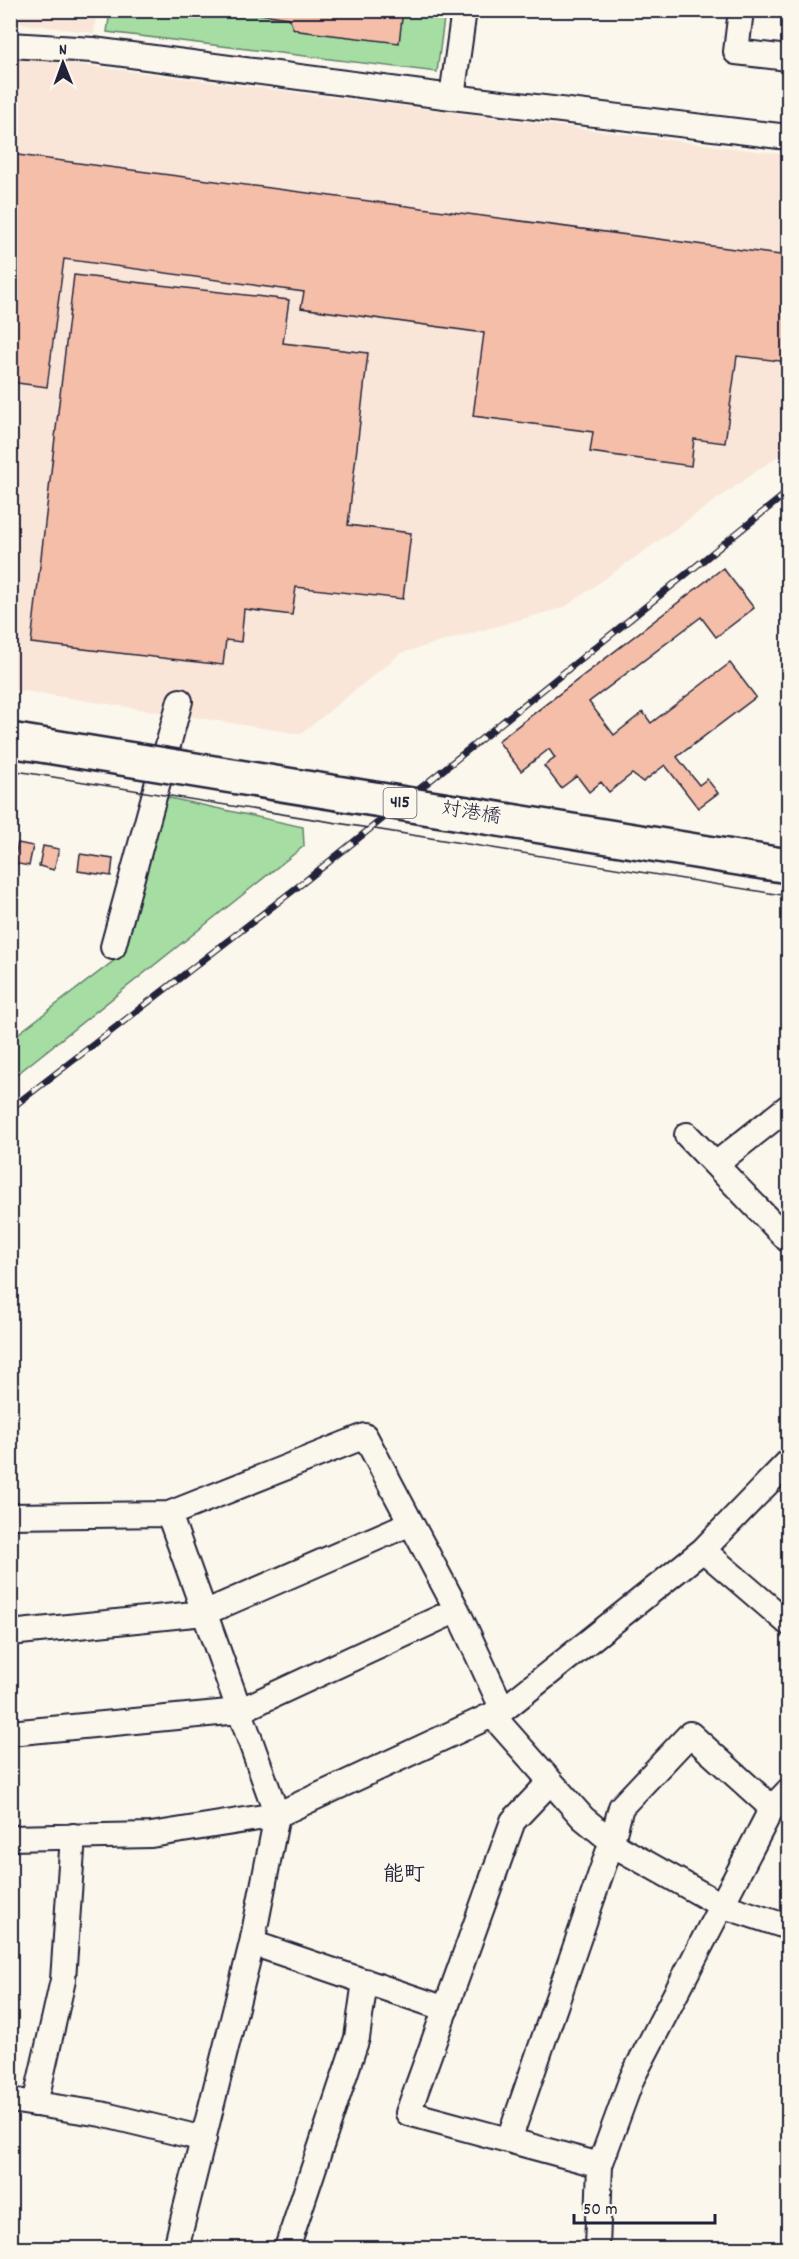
<svg xmlns="http://www.w3.org/2000/svg" width="799" height="2259" font-family="Dekko,'Klee One',sans-serif">
	<rect width="100%" height="100%" fill="#fbf7ec"/>
	<filter id="ink" filterUnits="userSpaceOnUse"><feTurbulence type="fractalNoise" baseFrequency=".0167" numOctaves="2"/><feDisplacementMap in="SourceGraphic" scale="12" xChannelSelector="R" yChannelSelector="G"/><feConvolveMatrix kernelMatrix="1 2 1 2 8 2 1 2 1" color-interpolation-filters="sRGB"/></filter>
	<g filter="url(#ink)">
		<path fill="#f9e6d8" d="M11,10L97,11L94,33L11,22Z
			M10,56L788,155V449L565,607L401,653L301,734L11,689Z"/>
		<path fill="#a5dda2" stroke="#64806e" stroke-width="1.5" d="M110,11H445L437,72L107,32Z
			M165,797L303,827L304,846L11,1079V1039L124,953Z"/>
		<path fill="#f4bea8" stroke="#22223b" stroke-width="1.5" d="M254,10H403L399,43L299,31L293,28L289,18L254,13Z
			M10,154L788,256V362L737,356L725,443L694,439L691,466L590,452L593,432L473,416L484,333L301,308L304,292L64,259L47,387L10,382Z
			M74,275L289,300L283,343L368,353L348,525L411,533L403,599L296,587L292,615L244,609L241,642L226,640L223,665L31,643Z
			M723,568L754,608L716,637L701,617L589,702L614,735L643,712L651,723L730,663L756,697L677,757L699,785L707,779L718,793L698,808L665,765L643,782L632,774L609,792L601,782L589,792L577,776L561,788L544,766L555,758L549,749L521,771L498,741Z
			M18,843L33,846L29,866L13,863Z
			M43,846L59,849L54,870L39,866Z
			M80,854L113,859L111,876L78,871Z"/>
		<g fill="none" stroke-linecap="round" stroke-linejoin="round">
			<defs>
				<path id="minor" d="M741,10L736,52L788,58
					M10,45L93,50L452,97L788,137
					M452,97L464,10
					M113,947L180,701
					M687,1135L788,1240
					M716,1164L788,1107
					M169,1514L277,1815L252,1943L176,2248
					M10,1516L169,1514L365,1436L457,1610L503,1710
					M703,1550L788,1623
					M10,1633L204,1613L411,1523
					M492,1715L583,1818L621,1849L721,1905L788,1927
					M10,1733L239,1711L457,1610
					M550,1782L513,1821L408,2113L600,2165
					M10,1838L151,1835L277,1815L492,1715L503,1710L703,1550L788,1462
					M252,1943L446,2009
					M10,2100L101,2114L204,2139
					M35,2104L63,1980L73,1836
					M509,2140L612,1841L621,1807L690,1734L772,1808
					M287,2248L357,2038L365,1981
					M597,2248L600,2165L632,2078L772,1808L788,1791"/>
			</defs>
			<use href="#minor" stroke="#22223b" stroke-width="28"/>
			<use href="#minor" stroke="#fbf7ec" stroke-width="24"/>
			<path stroke="#22223b" stroke-width="1.5" d="M10,770L788,896"/>
			<defs>
				<path id="rail" d="M10,1109L304,882L788,492"/>
			</defs>
			<use href="#rail" stroke="#22223b" stroke-width="7"/>
			<use href="#rail" stroke="#fbf7ec" stroke-width="4.5" stroke-dasharray="14" stroke-linecap="butt"/>
			<defs>
				<path id="highway-bridge" d="M10,740L788,866"/>
			</defs>
			<use href="#highway-bridge" stroke="#22223b" stroke-width="38" stroke-linecap="butt"/>
			<use href="#highway-bridge" stroke="#fbf7ec" stroke-width="33"/>
		</g>
	</g>
	<g text-anchor="middle" dominant-baseline="central" stroke-width="5" stroke-linejoin="round" paint-order="stroke">
		<rect fill="#fbf7ec" stroke="#636270" stroke-width="1.5" x="383.5" y="788" width="33" height="30" rx="4.5"/>
		<g font-size="18" font-weight="bold" fill="#22223b">
			<text x="400" y="803">415</text>
		</g>
		<g font-size="20" fill="#22223b" stroke="#fbf7ec">
			<text transform="translate(471 814) rotate(9)">対港橋</text>
		</g>
		<g font-size="21" font-weight="bold" fill="#22223b" stroke="#fbf7ec">
			<text x="404" y="1876">能町</text>
		</g>
	</g>
	<rect width="799" height="2259" fill="none" stroke="#fbf7ec" stroke-width="36"/>
	<rect x="18" y="18" width="763" height="2223" fill="none" stroke="#22223b" stroke-width="2" filter="url(#ink)"/>
	<g transform="translate(63 63) rotate(359)" stroke="#fbf7ec" stroke-width="4.5" paint-order="stroke">
	<path d="M0-4.5L10 22L0 15L-10 22Z" fill="#22223b"/>
	<text y="-9" font-size="16" font-weight="bold" text-anchor="middle" fill="#22223b">N</text>
	</g>
	<path d="M574 2214v9h141v-9" fill="none" stroke="#22223b" stroke-width="3"/>
	<text x="583" y="2214" font-size="18" fill="#22223b" stroke="#fbf7ec" stroke-width="4.5" paint-order="stroke">50 m</text>
</svg>
